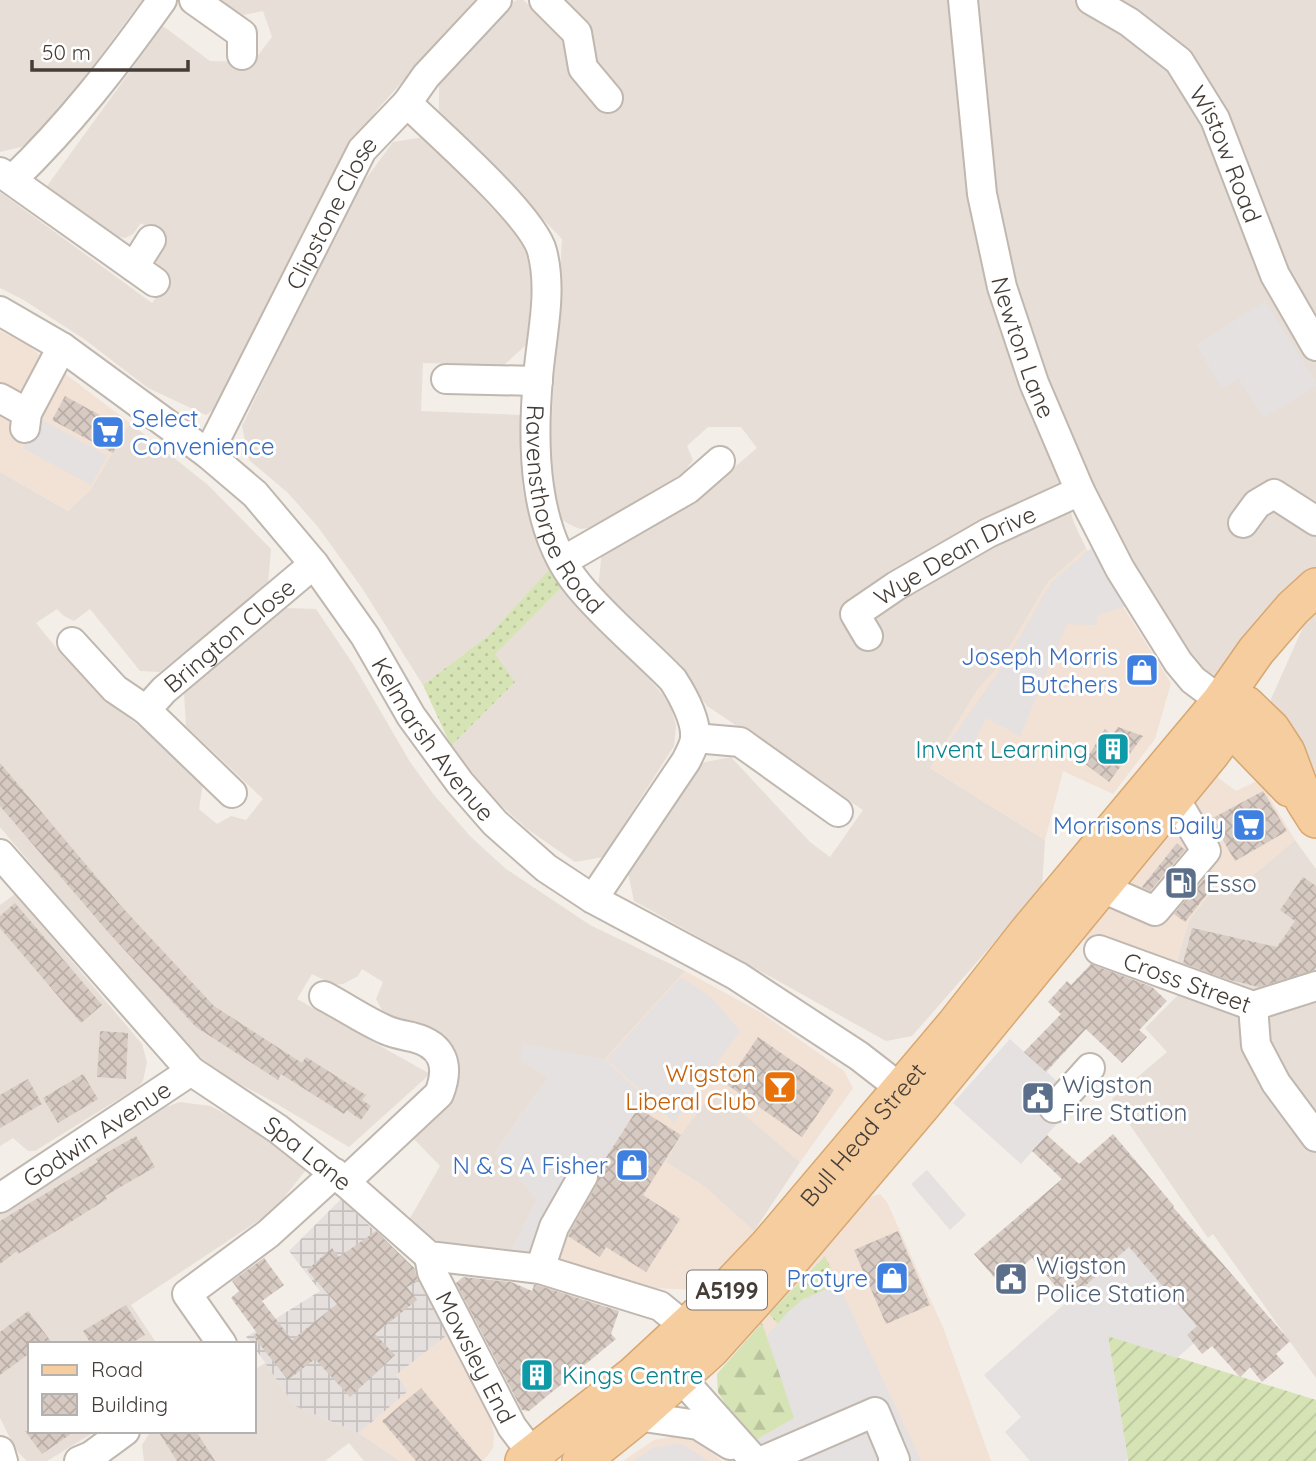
<svg xmlns="http://www.w3.org/2000/svg" width="1316" height="1461" font-family="Quicksand,sans-serif">
	<defs>
		<pattern id="industrial-grid" width="8" height="8" patternUnits="userSpaceOnUse" patternTransform="scale(1.75)"><rect width="8" height="8" fill="#e5e0dd"/><path d="M0 4h8M4 0v8" fill="none" stroke="#c6c1be"/></pattern>
		<pattern id="grass-dots" width="8" height="8" patternUnits="userSpaceOnUse" patternTransform="scale(1.75)"><rect width="8" height="8" fill="#d6e3b5"/><path d="M2 2h.1M6 6h.1" fill="none" stroke="#b9c49c" stroke-width="1.8" stroke-linecap="round"/></pattern>
		<pattern id="forest-firs" width="22" height="20" patternUnits="userSpaceOnUse" patternTransform="scale(1.75)"><rect width="22" height="20" fill="#d6e3b5"/><path d="M5 1l3.5 6h-7zM16 11l3.5 6h-7z" fill="#b9c49c"/></pattern>
		<pattern id="garden-furrows" width="10" height="10" patternUnits="userSpaceOnUse" patternTransform="scale(1.75)"><rect width="10" height="10" fill="#d6e3b5"/><path d="M-1 1l2-2M0 10L10 0M9 11l2-2" fill="none" stroke="#b9c49c"/></pattern>
		<pattern id="building-cross-hatch" width="8" height="8" patternUnits="userSpaceOnUse" patternTransform="scale(1.75)"><rect width="8" height="8" fill="#d6cac2"/><path d="M0 0l8 8M0 8l8-8" fill="none" stroke="#b9aea7"/></pattern>
	</defs>
	<rect width="100%" height="100%" fill="#f3eee8"/>
	<path fill="#e6ded7" d="M0,0H142L63,106L36,137L21,147L0,152Z
		M218,0H475L377,110L346,155L218,406L206,415L148,388L84,339L22,299L0,288V192L152,303L170,280L160,272L156,261L157,248L163,238L141,223L133,234L125,238L111,236L47,186L163,26L210,61L253,62L272,37L263,11L243,15Z
		M517,0H523L530,6L537,0H1316V588L1221,701L1193,680L1036,391L1074,523L1086,548L1048,582L997,668L978,689L930,768L1045,840L1042,888L912,1036L886,1041L634,901L628,873L701,763L731,757L810,842L830,857L863,810L707,706L675,662L598,588L602,552L668,516L709,489L757,448L741,427H708L687,446L693,460L684,472L656,491L589,528L580,529L571,525L562,520L557,510L552,485L550,448L562,239L439,111V81L511,3Z
		M424,137L515,232L525,249L530,270L531,290L527,344L504,365L423,363L421,411L522,415V486L529,518L549,570L488,636L423,685L362,588L318,527L288,493L249,460L242,426L333,235L360,187L393,142Z
		M130,423L208,485L271,549L268,584L160,672L140,671L90,609L74,621L64,616L57,609L36,623L62,655L108,702L160,742L203,783L199,809L217,824L231,816L246,820L263,799L186,726L184,692L285,608L316,609L353,664L410,762L434,795L471,837L506,869L590,925L685,971L605,1059L548,1077L495,1153L537,1199L512,1250L438,1241L422,1233L409,1220L440,1166L412,1137L444,1110L449,1101L458,1078L457,1061L452,1050L384,1014L376,999L383,982L362,969L358,976L343,984L334,985L312,974L297,999L430,1074L349,1147L277,1104L227,1077L179,1041L0,827V472L68,511L91,489Z
		M561,588L578,609L639,667L662,694L671,708L676,726L674,746L603,857L575,862L527,829L494,799L451,746L515,682L494,654Z
		M1316,598V799L1272,727L1271,699Z
		M1295,840L1316,869V1378L1213,1234L1208,1238L1112,1099L1167,1052L1145,1028L1183,990L1175,969L1189,920L1219,882L1239,887Z
		M15,894L142,1044L147,1062L143,1081L138,1087L35,1151H28L13,1138L0,1146V905Z
		M715,1089L800,1162L754,1231L705,1187L666,1162L682,1133Z
		M180,1102L210,1106L226,1114L261,1136L306,1170L273,1211L131,1305L157,1344H30V1431H96L47,1461H27L16,1450L0,1418V1213L154,1111Z
		M265,1363L295,1406L359,1433L400,1461H364L349,1443L325,1461H144L142,1445L151,1431H254V1370Z"/>
	<path fill="#f2e1d5" d="M0,331L27,345L130,423L91,489L68,511L0,472Z
		M1086,548L1171,683L1155,739L1113,794L1063,771L1045,840L930,768L978,689L997,668L1048,582Z
		M1216,776L1236,791L1259,780L1295,840L1239,887L1219,882L1189,920L1175,969L1082,939Z
		M685,971L760,1012L844,1071L853,1088L800,1162L715,1090L682,1133L666,1162L705,1187L754,1231L741,1251L697,1290L655,1288L599,1275L512,1250L537,1199L495,1153L548,1077L521,1061L522,1044L605,1059Z
		M880,1194L887,1202L944,1330L991,1461H731L751,1444L718,1392L717,1374L870,1197Z
		M447,1335L490,1416L494,1435L493,1448L483,1461H400L359,1433L408,1391L396,1375Z
		M683,1435L705,1447L722,1461H623L654,1440Z"/>
	<path fill="url(#industrial-grid)" d="M341,1199L424,1277L447,1335L396,1375L408,1391L359,1433L295,1406L254,1347V1344L246,1337L320,1291L289,1251Z"/>
	<path fill="url(#grass-dots)" d="M549,570L561,588L495,654L515,682L451,746L423,685L488,636Z
		M825,1256L838,1284L802,1300L778,1324L769,1314Z"/>
	<path fill="url(#forest-firs)" d="M762,1323L795,1418L761,1437L751,1444L718,1392L717,1374Z"/>
	<path fill="url(#garden-furrows)" d="M1108,1336L1316,1400V1461H1128Z"/>
	<path fill="#e4e1e0" d="M1265,301L1316,382V386L1264,418L1239,379L1223,389L1196,345Z
		M39,418L107,456L91,485L23,448Z
		M1091,548L1127,606L1098,615L1096,625L1067,624L1020,736L986,718L964,763L944,749L1000,670L1051,583Z
		M681,977L711,997L740,1031L674,1122L607,1059Z
		M1010,1039L1078,1100L1021,1164L953,1103Z
		M522,1044L605,1059L644,1097L560,1231L550,1261L512,1250L537,1199L495,1153L548,1077L521,1061Z
		M927,1170L966,1215L950,1230L911,1184Z
		M1129,1247L1198,1326L1194,1343L1177,1358L1108,1336L1128,1459L1125,1461H1030L1005,1432L1021,1417L984,1375Z
		M838,1284L921,1461H731L761,1437L794,1418L767,1336L788,1312L802,1300Z
		M680,1443L708,1461H633L653,1448Z"/>
	<path fill="url(#building-cross-hatch)" d="M65,396L125,429L113,453L52,420Z
		M1118,727L1143,736L1109,782L1084,763L1105,729L1112,735Z
		M0,763L121,906L214,1006L302,1063L306,1057L366,1095L362,1100L371,1106L361,1120L347,1110L344,1114L281,1074L278,1080L196,1027L108,932L0,806Z
		M1263,791L1287,831L1235,861L1211,819Z
		M1177,843L1185,850L1150,891L1142,887Z
		M1211,871L1220,878L1185,922L1174,914Z
		M1303,877L1316,886V967L1314,970L1259,987L1226,979L1183,963L1192,928L1277,947L1295,921L1280,910Z
		M15,903L102,1005L81,1023L0,928V916Z
		M1091,964L1152,987L1167,1001L1139,1030L1147,1037L1122,1063L1086,1029L1046,1072L1024,1052L1061,1014L1048,1002L1067,981L1071,985Z
		M100,1031L128,1033L126,1079L97,1077Z
		M758,1037L834,1090L802,1137L726,1084Z
		M83,1074L98,1099L58,1123L43,1098Z
		M28,1079L42,1104L0,1128V1095Z
		M638,1108L681,1135L643,1195L680,1219L646,1272L606,1247L600,1257L568,1236L597,1184L598,1170Z
		M1113,1134L1174,1206L1173,1207L1290,1341L1276,1354L1284,1363L1262,1382L1250,1367L1240,1377L1212,1346L1202,1354L1187,1335L1197,1326L1129,1247L1068,1301L1032,1258L1001,1285L974,1254L1062,1179L1032,1151L1047,1135L1079,1164Z
		M136,1136L155,1167L105,1196L107,1199L58,1230L18,1254L17,1251L0,1264V1221L98,1162L96,1159Z
		M376,1231L414,1268L418,1281L407,1287L417,1300L375,1334L395,1355L350,1397L315,1359L288,1380L253,1336L257,1333L231,1298L239,1291L232,1281L264,1258L284,1285L262,1301L292,1340L337,1304L307,1270L332,1248L339,1257Z
		M898,1231L930,1305L886,1324L854,1250Z
		M463,1277L511,1282L532,1291L534,1285H537L619,1311L611,1334L616,1339L529,1411L522,1410L456,1283Z
		M126,1305L145,1335L130,1344H91L83,1331Z
		M28,1311L53,1344H30V1353L0,1375V1332Z
		M421,1388L482,1461H416L382,1421Z
		M25,1431H75L42,1454Z
		M158,1431H196L215,1461H177Z"/>
	<g fill="none" stroke-linecap="round" stroke-linejoin="round">
		<defs>
			<g id="minor">
				<path d="M194,0L242,34V55"/>
				<path d="M544,0L577,33L583,68L608,98"/>
				<path id="s1" d="M963,0L982,194L1002,287L1034,383L1080,491L1120,569L1178,662L1193,680L1221,701"/>
				<path id="s2" d="M1091,0L1129,22L1179,61L1215,119L1275,275L1316,346"/>
				<path id="s3" d="M407,103C437,132 533,216 542,251C553,292 541,337 538,378C532,446 533,531 579,586C607,620 642,648 673,680C682,694 697,721 695,739C694,746 689,755 686,761L593,899"/>
				<path d="M0,172L155,282"/>
				<path d="M12,180C70,124 115,66 162,0"/>
				<path d="M134,267L151,240"/>
				<path id="s4" d="M0,311L62,347L208,454L255,494L314,564L365,636L411,716L460,783L495,823L546,868L593,899L737,976L859,1056L917,1101"/>
				<path d="M446,379L538,381"/>
				<path d="M0,398L27,413"/>
				<path d="M25,428L27,413L62,347"/>
				<path id="s5" d="M208,454L362,150L407,103L426,76L497,0"/>
				<path d="M1243,523L1257,504L1274,494L1316,521"/>
				<path d="M563,561L688,489L720,461"/>
				<path id="s6" d="M868,636L855,614L896,586L988,533L1080,491"/>
				<path d="M72,642L115,689L146,710L232,793"/>
				<path id="s7" d="M146,710L164,690L314,564"/>
				<path d="M695,738L740,742L838,812"/>
				<path id="s8" d="M0,854L191,1071L278,1129L345,1182L429,1256L540,1269L660,1306L699,1338"/>
				<path d="M1089,876L1100,887L1155,911L1206,851L1174,797"/>
				<path id="s9" d="M1099,950L1253,1006L1316,986"/>
				<path d="M324,996C345,1007 365,1021 386,1030C395,1034 403,1035 412,1037C444,1045 450,1066 439,1094L345,1182"/>
				<path d="M1253,1006L1256,1045L1276,1083L1316,1137"/>
				<path d="M1054,1108L1090,1068"/>
				<path id="s10" d="M0,1198L191,1071"/>
				<path id="s11" d="M429,1256L432,1272L512,1427L538,1461"/>
				<path d="M540,1269L554,1227L583,1176"/>
				<path d="M222,1344L187,1294L268,1234L335,1173"/>
				<path d="M661,1373L680,1377L755,1461"/>
				<path d="M637,1416L698,1425L730,1445"/>
				<path d="M0,1451L3,1461"/>
				<path d="M79,1461L91,1456L125,1431"/>
				<path d="M762,1461L875,1412L895,1460L893,1461"/>
			</g>
			<g id="major">
				<path d="M1222,701L1246,705L1271,729L1286,752L1304,800L1316,819"/>
				<path d="M1222,704L1231,727L1290,788"/>
				<path id="s12" d="M524,1461L634,1375L728,1288L768,1246L955,1025L1028,932L1221,701L1256,651L1293,608L1316,587"/>
				<path d="M581,1461L637,1416L711,1349L788,1263L922,1105L1211,753L1242,711"/>
			</g>
		</defs>
		<use href="#minor" stroke="#c0b7af" stroke-width="32"/>
		<use href="#major" stroke="#d9a770" stroke-width="40"/>
		<use href="#minor" stroke="#fff" stroke-width="28"/>
		<use href="#major" stroke="#f5cd9e" stroke-width="37"/>
	</g>
	<defs>
		<symbol id="supermarket-square" viewBox="-11 -11 22 22"><rect x="-9" y="-9" width="18" height="18" rx="4" fill="#3f7fe0" stroke="#fff"/><path d="M-6-5.5h2.5l.6 2H6L4.5 2H-2.5L-4.4-4H-6ZM-1.5 3.2a1.3 1.3 0 1 0 .1 0ZM3 3.2a1.3 1.3 0 1 0 .1 0Z" fill="#fff"/></symbol>
		<symbol id="shop-square" viewBox="-11 -11 22 22"><rect x="-9" y="-9" width="18" height="18" rx="4" fill="#3f7fe0" stroke="#fff"/><path d="M-5-2.5h2.3a2.7 3.5 0 0 1 5.4 0H5L5.5 6h-11ZM-1.5-2.5h3a1.5 2.3 0 0 0-3 0Z" fill="#fff"/></symbol>
		<symbol id="building-square" viewBox="-11 -11 22 22"><rect x="-9" y="-9" width="18" height="18" rx="4" fill="#0f9aa8" stroke="#fff"/><path d="M-4-6H4V6H1V3H-1V6H-4ZM-2.5-4.3h1.7v1.8h-1.7ZM.8-4.3h1.7v1.8H.8ZM-2.5-1h1.7V.8h-1.7ZM.8-1h1.7V.8H.8Z" fill="#fff"/></symbol>
		<symbol id="fuel-square" viewBox="-11 -11 22 22"><rect x="-9" y="-9" width="18" height="18" rx="4" fill="#5c6f8a" stroke="#fff"/><path d="M-5.5-6h7V0h2V4h1.3V-2.5L3-4.5l.8-.8L6-3V5H2.5V1h-1V6h-7ZM-4.2-4.7v3.2H.2V-4.7Z" fill="#fff"/></symbol>
		<symbol id="bar-square" viewBox="-11 -11 22 22"><rect x="-9" y="-9" width="18" height="18" rx="4" fill="#e8710a" stroke="#fff"/><path d="M-6-5H6L.8 .8V4.5H3.5V6h-7V4.5H-.8V.8Z" fill="#fff"/></symbol>
		<symbol id="civic-square" viewBox="-11 -11 22 22"><rect x="-9" y="-9" width="18" height="18" rx="4" fill="#5c6f8a" stroke="#fff"/><path d="M-.6-6.5H3V-4.5H.6V-3L4-1V1h2V6H-6V1h2V-1L-.6-3ZM-1.2 2.5V6h2.4V2.5Z" fill="#fff"/></symbol>
	</defs>
	<g fill-rule="evenodd">
		<use href="#supermarket-square" x="89" y="413" width="38" height="38"/>
		<use href="#shop-square" x="1123" y="651" width="38" height="38"/>
		<use href="#building-square" x="1094" y="730" width="38" height="38"/>
		<use href="#supermarket-square" x="1230" y="806" width="38" height="38"/>
		<use href="#fuel-square" x="1162" y="864" width="38" height="38"/>
		<use href="#bar-square" x="761" y="1068" width="38" height="38"/>
		<use href="#civic-square" x="1019" y="1079" width="38" height="38"/>
		<use href="#shop-square" x="613" y="1146" width="38" height="38"/>
		<use href="#shop-square" x="873" y="1259" width="38" height="38"/>
		<use href="#civic-square" x="992" y="1260" width="38" height="38"/>
		<use href="#building-square" x="518" y="1356" width="38" height="38"/>
	</g>
	<g text-anchor="middle" dominant-baseline="central" stroke-width="6" stroke-linejoin="round" paint-order="stroke">
		<rect fill="#fff" stroke="#7d7773" stroke-width="2" x="687" y="1270.5" width="80" height="39" rx="5"/>
		<g font-size="23" font-weight="bold" fill="#453d37">
			<text x="727" y="1290">A5199</text>
		</g>
		<g font-size="24" fill="#453d37" stroke="#fff">
			<text stroke="none"><textPath href="#s2" startOffset="212">Wistow Road</textPath></text>
			<text stroke="none"><textPath href="#s5" startOffset="271">Clipstone Close</textPath></text>
			<text stroke="none"><textPath href="#s1" startOffset="354">Newton Lane</textPath></text>
			<text stroke="none"><textPath href="#s3" startOffset="467">Ravensthorpe Road</textPath></text>
			<text stroke="none"><textPath href="#s6" startOffset="142">Wye Dean Drive</textPath></text>
			<text stroke="none"><textPath href="#s7" startOffset="112">Brington Close</textPath></text>
			<text stroke="none"><textPath href="#s4" startOffset="618">Kelmarsh Avenue</textPath></text>
			<text stroke="none"><textPath href="#s9" startOffset="94">Cross Street</textPath></text>
			<text stroke="none"><textPath href="#s12" startOffset="472">Bull Head Street</textPath></text>
			<text stroke="none"><textPath href="#s10" startOffset="116">Godwin Avenue</textPath></text>
			<text stroke="none"><textPath href="#s8" startOffset="432">Spa Lane</textPath></text>
			<text stroke="none"><textPath href="#s11" startOffset="112">Mowsley End</textPath></text>
		</g>
		<g font-size="24" fill="#366cbe" stroke="#fff" text-anchor="end">
			<text x="132" y="418" text-anchor="start">Select<tspan x="132" dy="28">Convenience</tspan></text>
			<text x="1118" y="656">Joseph Morris<tspan x="1118" dy="28">Butchers</tspan></text>
			<text x="1224" y="825">Morrisons Daily</text>
			<text x="608" y="1165">N &amp; S A Fisher</text>
			<text x="868" y="1278">Protyre</text>
		</g>
		<g font-size="24" fill="#0d838f" stroke="#fff" text-anchor="end">
			<text x="1088" y="749">Invent Learning</text>
			<text x="562" y="1375" text-anchor="start">Kings Centre</text>
		</g>
		<g font-size="24" fill="#4e5e75" stroke="#fff" text-anchor="start">
			<text x="1206" y="883">Esso</text>
			<text x="1062" y="1084">Wigston<tspan x="1062" dy="28">Fire Station</tspan></text>
			<text x="1036" y="1265">Wigston<tspan x="1036" dy="28">Police Station</tspan></text>
		</g>
		<g font-size="24" fill="#c56008" stroke="#fff" text-anchor="end">
			<text x="756" y="1073">Wigston<tspan x="756" dy="28">Liberal Club</tspan></text>
		</g>
	</g>
	<rect x="28" y="1342" width="228" height="91" fill="#ffffff" stroke="#b5b1af" stroke-width="2"/>
	<rect x="42" y="1365" width="35" height="10" fill="#f5cd9e" stroke="#b5b1af" stroke-width="2"/>
	<text x="91" y="1377" font-size="21" fill="#453d37">Road</text>
	<rect x="42" y="1394" width="35" height="21" fill="url(#building-cross-hatch)" stroke="#b5b1af" stroke-width="2"/>
	<text x="91" y="1412" font-size="21" fill="#453d37">Building</text>
	<path d="M32 60v10h156v-10" fill="none" stroke="#453d37" stroke-width="3.5"/>
	<text x="42" y="60" font-size="21" fill="#453d37" stroke="#ffffff" stroke-width="5" paint-order="stroke">50 m</text>
</svg>
